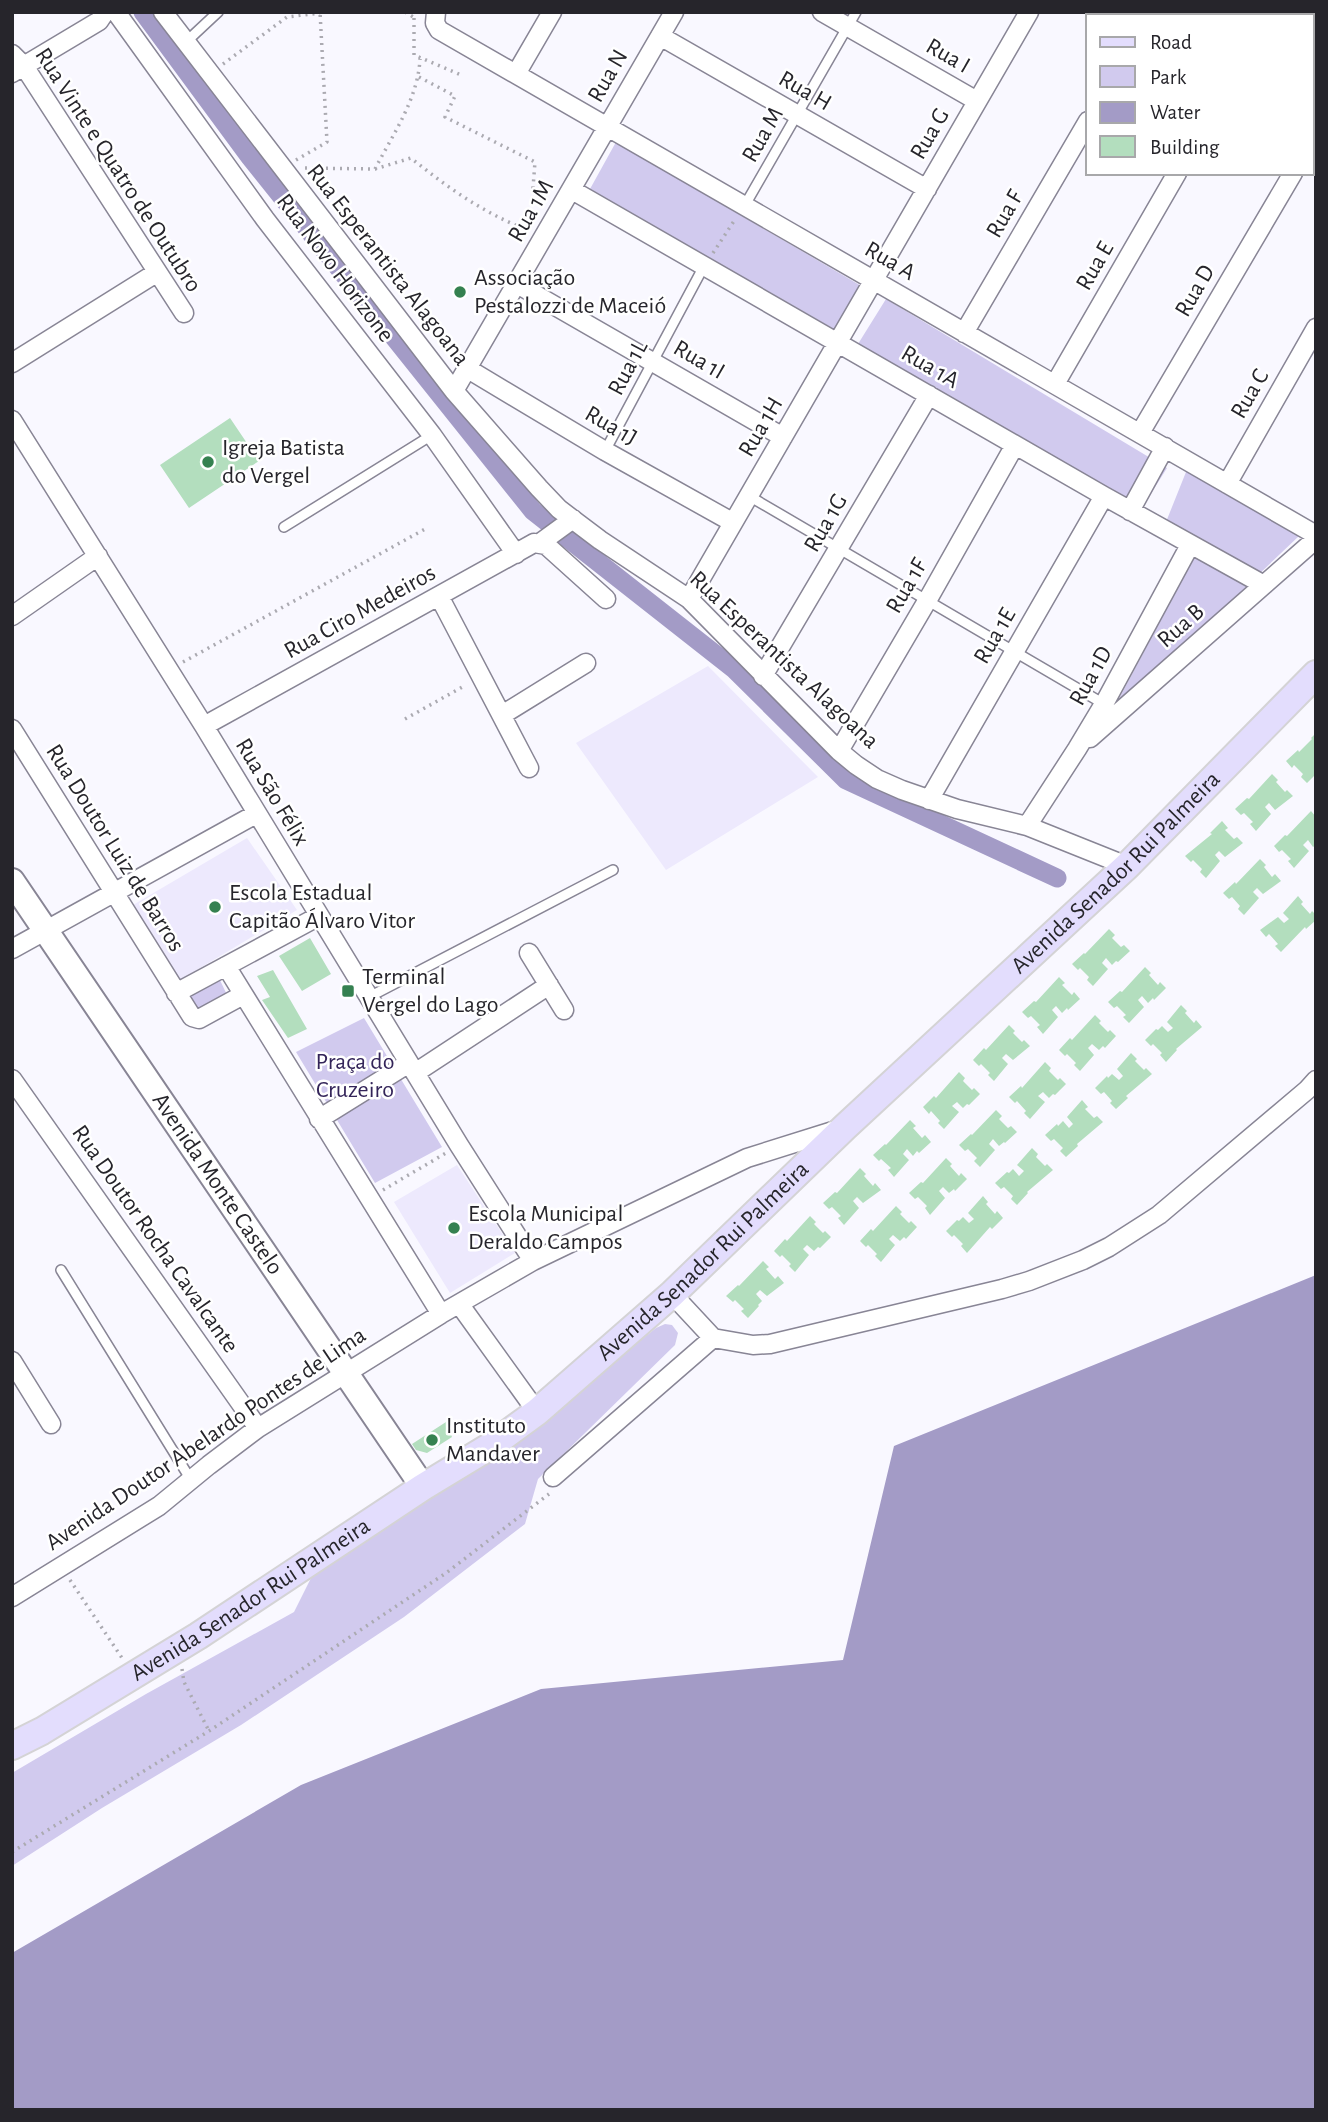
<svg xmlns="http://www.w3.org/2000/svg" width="1328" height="2122" font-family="'Alegreya Sans',sans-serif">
	<rect width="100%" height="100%" fill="#f9f8ff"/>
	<path fill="#ede9fd" d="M708,666L818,777L666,870L576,743Z
		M247,838L297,910L180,980L133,905Z
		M457,1165L515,1253L450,1293L394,1202Z"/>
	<path fill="#d1caee" d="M616,142L863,287L839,332L590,189Z
		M886,299L1167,468L1142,508L858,344Z
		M1188,467L1299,536L1257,576L1166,522Z
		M1195,556L1253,591L1115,706Z
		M219,978L228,997L197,1016L186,994Z
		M364,1018L442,1147L375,1183L296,1052Z
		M665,1324L672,1325L678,1333L675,1345L538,1479L525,1524L404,1617L241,1725L102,1808L12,1866V1773L146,1694L294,1612L313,1574L493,1459L656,1328Z"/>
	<path fill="#a39bc6" d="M1316,1275V2110H12V1953L301,1785L541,1689L843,1660L894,1446Z"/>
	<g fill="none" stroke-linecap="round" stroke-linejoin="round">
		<path stroke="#a39bc6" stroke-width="19" d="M143,12L250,157L533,511L734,669L846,780L1057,878"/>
	</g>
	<path fill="#b3debe" d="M230,418L259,461L189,508L160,465Z
		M1316,733V774L1307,783L1301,777L1303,774L1294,765L1292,768L1286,761L1298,750L1299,752L1312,739L1311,738Z
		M1272,774L1278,780L1276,782L1285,792L1287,790L1293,796L1275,810L1269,803L1265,807L1271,814L1256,831L1250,824L1253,822L1244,813L1241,815L1235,809L1247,798L1249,799Z
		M1311,811L1316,817L1314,820L1316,822V845L1313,847L1308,840L1303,845L1309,851L1294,868L1288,861L1291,859L1282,850L1279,852L1274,846L1285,835L1287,836Z
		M1222,821L1228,828L1225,830L1234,839L1237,837L1243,843L1225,857L1219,851L1215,855L1220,861L1206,878L1200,872L1202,869L1193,860L1191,862L1185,856L1212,834L1210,833Z
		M1260,859L1266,865L1264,867L1272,877L1275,874L1281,881L1263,894L1257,888L1253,892L1259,898L1244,915L1238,909L1240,906L1232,897L1229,899L1223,893L1235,882L1236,884Z
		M1298,896L1303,902L1301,904L1310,914L1312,911L1316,915V920L1306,929L1305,927L1281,952L1275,946L1278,944L1269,934L1266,937L1260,930L1278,917L1284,923L1289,919L1283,913Z
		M1109,929L1115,935L1112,938L1121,947L1124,945L1130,951L1118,962L1116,961L1112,965L1106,958L1102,963L1108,969L1093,986L1087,980L1089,977L1080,968L1078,970L1072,964L1084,953L1085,954Z
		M310,938L331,974L302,991L279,956Z
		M1145,967L1151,973L1149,975L1158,985L1160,982L1166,988L1154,1000L1153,998L1148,1003L1142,996L1138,1000L1144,1007L1129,1023L1123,1017L1126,1015L1117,1006L1114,1008L1108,1002L1120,991L1122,992Z
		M273,970L307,1029L288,1038L262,1000L270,997L257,976Z
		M1059,977L1065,983L1062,985L1072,995L1074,992L1080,999L1068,1010L1067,1008L1062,1013L1056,1006L1052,1010L1058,1017L1043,1034L1037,1027L1040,1025L1031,1016L1028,1018L1022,1012L1034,1001L1036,1002Z
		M1181,1005L1187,1011L1185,1013L1194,1023L1196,1020L1202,1027L1176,1049L1177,1050L1166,1062L1160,1055L1162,1053L1153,1044L1151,1046L1145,1040L1156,1029L1158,1030L1162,1026L1168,1032L1173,1028L1167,1022Z
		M1095,1015L1101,1021L1099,1023L1108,1032L1110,1030L1116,1036L1105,1048L1103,1046L1099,1050L1092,1044L1088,1048L1094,1055L1080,1071L1074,1065L1076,1063L1067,1054L1065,1056L1059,1050L1070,1038L1072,1040Z
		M1009,1025L1015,1031L1013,1033L1022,1042L1024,1040L1030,1046L1013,1060L1006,1054L1002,1058L1008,1064L994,1081L988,1075L990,1073L981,1064L979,1066L973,1060L984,1048L986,1050Z
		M1131,1053L1137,1059L1135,1061L1144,1070L1146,1068L1152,1074L1126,1096L1128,1098L1116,1109L1110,1103L1112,1101L1104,1092L1101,1094L1095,1088L1107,1076L1108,1078L1112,1074L1119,1080L1123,1076L1117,1069Z
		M1045,1062L1051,1068L1049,1071L1058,1080L1060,1078L1066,1084L1055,1095L1053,1094L1049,1098L1043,1092L1038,1096L1045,1102L1030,1119L1024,1113L1026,1111L1017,1101L1015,1103L1009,1097L1021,1086L1022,1088Z
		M959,1072L965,1078L963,1081L972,1090L974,1088L980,1094L969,1105L967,1104L963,1108L957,1102L952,1106L959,1112L944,1129L938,1123L940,1121L931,1111L929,1114L923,1107L934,1096L936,1098Z
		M1082,1100L1088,1107L1085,1109L1094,1118L1097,1116L1103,1122L1077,1144L1078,1146L1066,1157L1060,1151L1063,1148L1054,1139L1051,1141L1045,1135L1057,1124L1058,1126L1063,1121L1069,1128L1073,1124L1067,1117Z
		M996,1110L1002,1116L999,1119L1008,1128L1011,1126L1017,1132L1005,1143L1004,1142L999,1146L993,1139L989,1144L995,1150L980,1167L974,1161L977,1158L968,1149L965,1151L959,1145L971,1134L972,1135Z
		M910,1120L916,1126L913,1128L922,1138L925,1135L931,1142L919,1153L917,1151L913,1156L907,1149L903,1154L909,1160L894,1177L888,1170L891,1168L881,1159L879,1161L873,1155L885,1144L886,1145Z
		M1032,1148L1038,1154L1036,1157L1045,1166L1047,1164L1053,1170L1027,1192L1028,1193L1017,1205L1011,1199L1013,1196L1004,1187L1001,1189L995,1183L1007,1172L1009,1173L1013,1169L1019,1176L1024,1171L1017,1165Z
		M946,1158L952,1164L950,1166L959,1176L961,1173L967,1179L955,1191L954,1189L949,1193L943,1187L939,1191L945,1198L930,1215L925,1208L927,1206L918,1197L915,1199L909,1193L921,1182L923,1183Z
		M860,1168L866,1174L864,1176L873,1186L875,1183L881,1190L863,1203L857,1197L853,1201L859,1208L844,1225L838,1218L841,1216L832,1207L829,1209L823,1203L835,1192L837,1193Z
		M983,1196L988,1202L986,1204L995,1214L997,1211L1003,1218L992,1229L990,1227L967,1253L961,1246L963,1244L954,1235L952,1237L946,1231L957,1220L959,1221L963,1217L969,1223L974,1219L968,1213Z
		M896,1206L902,1212L900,1214L909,1223L911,1221L917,1227L906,1239L904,1237L900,1241L893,1235L889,1239L895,1245L881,1262L875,1256L877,1254L868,1245L866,1247L860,1241L871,1229L873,1231Z
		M810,1216L816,1222L814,1224L823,1233L825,1231L831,1237L820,1248L818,1247L814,1251L807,1245L803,1249L809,1255L795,1272L789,1266L791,1264L782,1255L780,1257L774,1251L785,1239L787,1241Z
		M763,1261L769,1267L766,1269L775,1279L778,1276L784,1283L767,1296L760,1290L756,1294L762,1301L758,1305L759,1306L748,1318L741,1311L744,1309L735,1300L733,1302L726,1296L738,1285L739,1286Z
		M446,1422L452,1437L427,1453L416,1450L412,1444Z"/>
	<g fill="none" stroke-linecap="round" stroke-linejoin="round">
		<defs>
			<path id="lane" d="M187,41L218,12
				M745,205L856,12
				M605,451L704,266
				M749,496L1104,704
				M284,527L432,435
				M369,997L613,870
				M61,1270L191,1480"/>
			<path id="street" d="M116,12L265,219L432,435L516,554
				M163,12L454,391L539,488L559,509L600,540L689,599L839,751L856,765L877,779L902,790L957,809L1027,826L1127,866
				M436,12L435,23L439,30L1316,535
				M822,12L977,101
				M1150,16L1152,12
				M1267,16L1268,14
				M660,36L927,189
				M12,54L24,66L184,313
				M12,73L99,21L105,12
				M516,74L552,12
				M1312,140L1316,134
				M572,190L1104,496L1264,585
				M517,284L783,437
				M964,333L1088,121
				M12,363L156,273
				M468,369L605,451L732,522
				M1055,384L1177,173
				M454,391L674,12
				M12,420L204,726L459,1145L533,1261
				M1140,433L1293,173
				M1227,484L1316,328
				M1130,511L1165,447
				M540,543L573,519
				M439,596L529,768
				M689,599L1029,12
				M12,616L98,556
				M763,676L929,395
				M502,715L586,663
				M204,726L534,543L546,545L606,599
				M12,729L192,1017L199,1019L243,995
				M1090,738L1316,539
				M839,751L927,601L1015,445
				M929,800L1104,496
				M1027,826L1077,749L1104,704L1190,545
				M12,949L256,814
				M529,953L564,1010
				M226,966L441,1314
				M176,993L319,916
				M415,1073L549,985
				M12,1079L258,1428
				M319,1119L409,1063
				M672,1294L713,1338L753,1345L770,1344L1002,1289L1029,1281L1083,1260L1109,1247L1159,1215L1307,1090L1316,1080
				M460,1305L537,1412
				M12,1361L51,1424
				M553,1477L713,1338
				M12,1597L159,1506L209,1465L258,1428L441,1314L533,1261L747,1158L836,1130"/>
			<g id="secondary">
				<path id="s1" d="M12,881L423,1487"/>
			</g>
			<g id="primary">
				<path id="s2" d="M12,1746L42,1731L198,1636L423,1487L489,1447L537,1412L672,1294L845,1127L1127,866L1316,674"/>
			</g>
		</defs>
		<use href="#lane" stroke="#888595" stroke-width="12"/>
		<use href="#street" stroke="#888595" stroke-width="21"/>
		<use href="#secondary" stroke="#888595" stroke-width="28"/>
		<use href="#primary" stroke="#d4d3d5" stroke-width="30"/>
		<path stroke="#abaab1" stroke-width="3.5" stroke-dasharray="2 5" stroke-linecap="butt" d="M405,12L415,18
			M414,18V55L461,75
			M223,64L287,17L320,13
			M419,77L455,96L445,117L535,162L533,188L548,196
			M296,160L327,142L320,12
			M305,168L375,169L411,158C448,188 485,214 530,231
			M375,169C393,134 418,99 420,59
			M713,253L736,218
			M183,662L427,528
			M405,719L466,685
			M383,1190L446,1153
			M70,1580L122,1658
			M182,1669L184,1682L209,1731
			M12,1852L209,1731L446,1573L549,1494"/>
		<use href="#lane" stroke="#fff" stroke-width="9"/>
		<use href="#street" stroke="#fff" stroke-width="18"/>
		<use href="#secondary" stroke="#fff" stroke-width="24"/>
		<use href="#primary" stroke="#e3ddfd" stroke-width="26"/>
	</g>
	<g fill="#358150" stroke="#fff" stroke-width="2.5">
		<circle cx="460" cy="292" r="7"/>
		<circle cx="208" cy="462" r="7"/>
		<circle cx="215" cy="907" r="7"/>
		<rect x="341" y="984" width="14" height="14" rx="3.5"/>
		<circle cx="454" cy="1228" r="7"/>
		<circle cx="432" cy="1440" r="7"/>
	</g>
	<g text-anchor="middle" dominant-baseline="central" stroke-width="5" stroke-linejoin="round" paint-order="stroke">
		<g font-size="24" fill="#26252b" stroke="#fff">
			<text transform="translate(948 56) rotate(30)">Rua I</text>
			<text transform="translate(608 76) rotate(-60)">Rua N</text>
			<text transform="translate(805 91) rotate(30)">Rua H</text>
			<text transform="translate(930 134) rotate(-60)">Rua G</text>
			<text transform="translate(763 135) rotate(-60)">Rua M</text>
			<text transform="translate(118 170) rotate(57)">Rua Vinte e Quatro de Outubro</text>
			<text transform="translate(531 211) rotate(-60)">Rua 1M</text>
			<text transform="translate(1005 214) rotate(-60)">Rua F</text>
			<text transform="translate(890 261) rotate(30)">Rua A</text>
			<text transform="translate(388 265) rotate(52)">Rua Esperantista Alagoana</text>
			<text transform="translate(1095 266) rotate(-60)">Rua E</text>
			<text transform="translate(335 268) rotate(53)">Rua Novo Horizone</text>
			<text transform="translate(1195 291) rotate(-60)">Rua D</text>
			<text transform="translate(699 360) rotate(30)">Rua 1I</text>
			<text transform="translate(930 367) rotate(30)">Rua 1A</text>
			<text transform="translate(628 368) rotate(-62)">Rua 1L</text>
			<text transform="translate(1250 394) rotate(-60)">Rua C</text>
			<text transform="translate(611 426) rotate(30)">Rua 1J</text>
			<text transform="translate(761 427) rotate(-60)">Rua 1H</text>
			<text transform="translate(826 523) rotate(-60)">Rua 1G</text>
			<text transform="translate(907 586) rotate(-60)">Rua 1F</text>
			<text transform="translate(360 612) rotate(-29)">Rua Ciro Medeiros</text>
			<text transform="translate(1181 626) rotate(-41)">Rua B</text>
			<text transform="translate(995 636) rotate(-60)">Rua 1E</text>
			<text transform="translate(784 660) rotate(43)">Rua Esperantista Alagoana</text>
			<text transform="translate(1091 676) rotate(-61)">Rua 1D</text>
			<text transform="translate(272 792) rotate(59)">Rua São Félix</text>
			<text transform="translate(115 848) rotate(58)">Rua Doutor Luiz de Barros</text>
			<text stroke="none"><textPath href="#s2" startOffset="1414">Avenida Senador Rui Palmeira</textPath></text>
			<text stroke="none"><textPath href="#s1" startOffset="366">Avenida Monte Castelo</textPath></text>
			<text transform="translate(155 1239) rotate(55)">Rua Doutor Rocha Cavalcante</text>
			<text stroke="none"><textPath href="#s2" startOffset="847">Avenida Senador Rui Palmeira</textPath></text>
			<text transform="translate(206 1439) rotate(-34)">Avenida Doutor Abelardo Pontes de Lima</text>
			<text stroke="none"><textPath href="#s2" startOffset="280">Avenida Senador Rui Palmeira</textPath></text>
		</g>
		<g font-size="24" fill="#26252b" stroke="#fff" text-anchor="start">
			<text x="474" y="278">Associação<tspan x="474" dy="28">Pestalozzi de Maceió</tspan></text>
			<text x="222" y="448">Igreja Batista<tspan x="222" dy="28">do Vergel</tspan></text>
			<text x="229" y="893">Escola Estadual<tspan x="229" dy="28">Capitão Álvaro Vitor</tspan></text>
			<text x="362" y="977">Terminal<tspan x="362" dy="28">Vergel do Lago</tspan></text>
			<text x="468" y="1214">Escola Municipal<tspan x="468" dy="28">Deraldo Campos</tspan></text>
			<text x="446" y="1426">Instituto<tspan x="446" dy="28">Mandaver</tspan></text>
		</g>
		<g font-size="24" fill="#332459" stroke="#fff">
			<text x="355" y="1062">Praça do<tspan x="355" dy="28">Cruzeiro</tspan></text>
		</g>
	</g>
	<rect width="1328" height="2122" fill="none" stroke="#26252b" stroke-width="28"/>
	<rect x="1086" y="14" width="228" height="161" fill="#ffffff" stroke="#a8a8aa" stroke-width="2"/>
	<rect x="1100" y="37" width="35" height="10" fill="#e3ddfd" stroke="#a8a8aa" stroke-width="2"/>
	<text x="1150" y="49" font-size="21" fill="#26252b">Road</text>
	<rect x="1100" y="66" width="35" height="21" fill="#d1caee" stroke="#a8a8aa" stroke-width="2"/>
	<text x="1150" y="84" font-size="21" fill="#26252b">Park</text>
	<rect x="1100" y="102" width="35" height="21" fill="#a39bc6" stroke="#a8a8aa" stroke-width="2"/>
	<text x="1150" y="119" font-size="21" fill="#26252b">Water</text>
	<rect x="1100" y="136" width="35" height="21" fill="#b3debe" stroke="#a8a8aa" stroke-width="2"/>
	<text x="1150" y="154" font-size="21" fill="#26252b">Building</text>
</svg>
